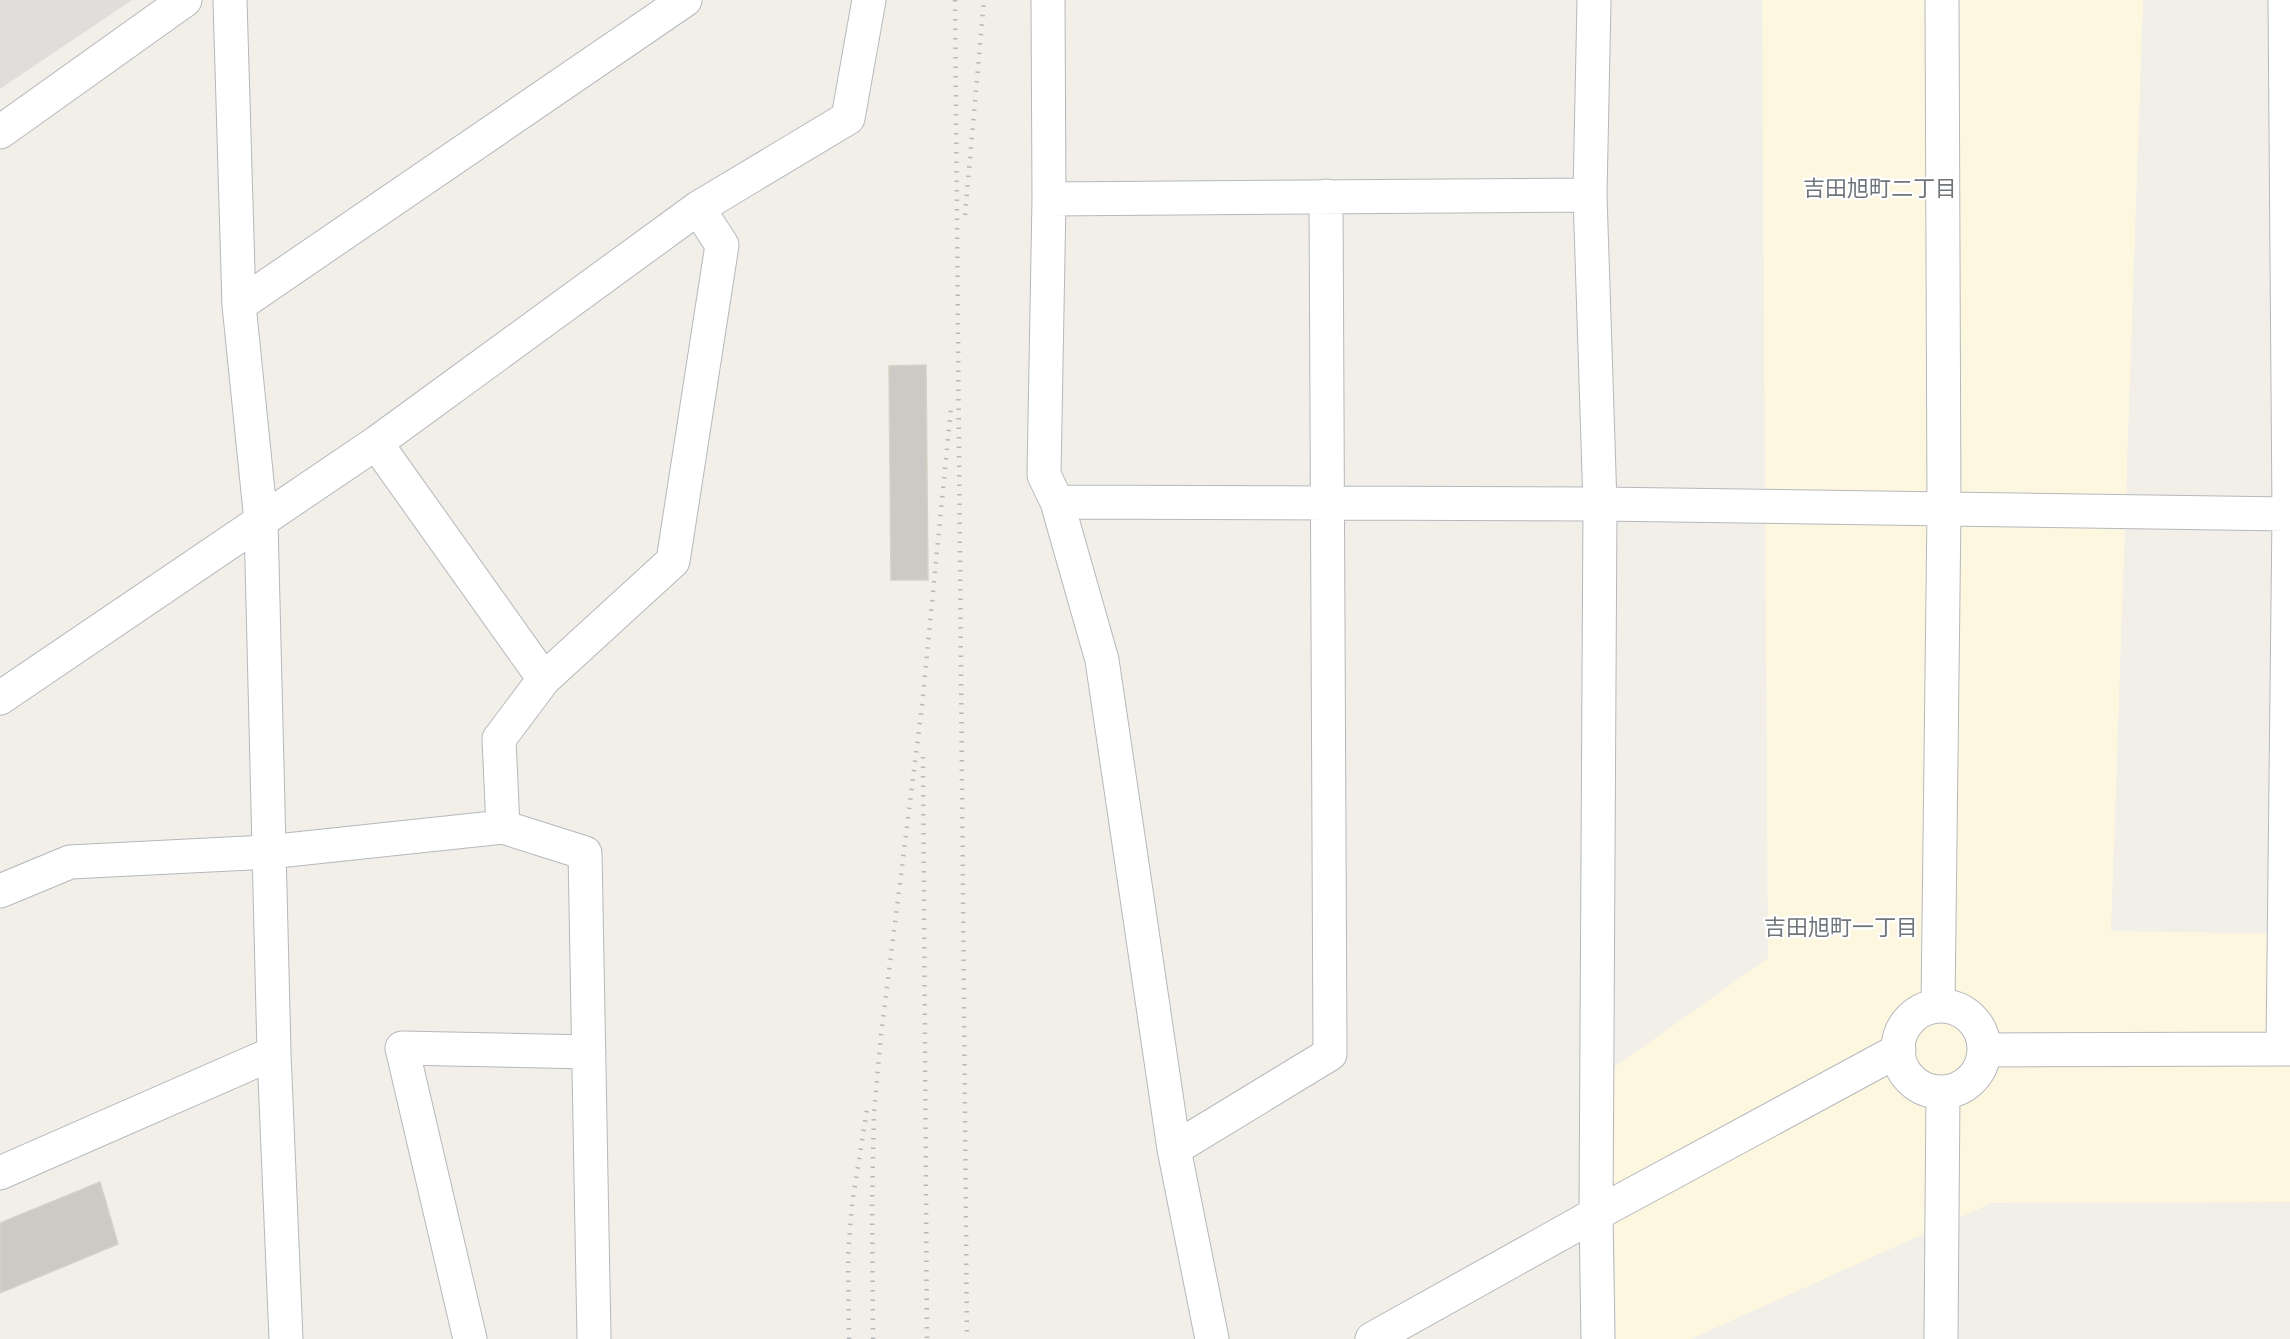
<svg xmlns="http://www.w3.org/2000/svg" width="2290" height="1339" font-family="'Sofia Sans Condensed','Noto Sans JP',sans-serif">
	<rect width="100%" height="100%" fill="#f1efe8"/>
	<path fill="#fef7e0" d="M1762,0H2143L2111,931L2290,934V1202L1992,1203L1691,1339H1616L1612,1069L1768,958Z"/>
	<path fill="#e0deda" d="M0,0H132L0,89Z"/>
	<path fill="#cccac5" stroke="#d6d1c6" stroke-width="1.5" d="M926,365L928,580H891L889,366Z
		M100,1182L118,1244L0,1293V1223Z"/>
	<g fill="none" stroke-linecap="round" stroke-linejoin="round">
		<defs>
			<path id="minor" d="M230,0L239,305L261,521L274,1053L286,1339
				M1048,0L1049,199L1044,475L1057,502L1102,660L1174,1149L1212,1339
				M1594,0L1590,195L1600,504L1596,1214L1598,1339
				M0,132L185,0
				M1049,199L1590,195
				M239,305L685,0
				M376,443L544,679
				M1057,502L1600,504L2290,514
				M0,698L376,443L698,208L848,118L869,0
				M0,891L70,862L268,852L503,827
				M1938,1006L1944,510L1942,0
				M1898 1049a43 43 0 1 1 86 0a43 43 0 1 1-86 0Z
				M2283,1049L2289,514L2285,0
				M1984,1050L2290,1049
				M1174,1149L1330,1054L1326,196
				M0,1173L274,1053
				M470,1339L402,1048L589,1052
				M594,1339L585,853L503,827L499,739L544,679L673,561L722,245L698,208
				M1372,1339L1596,1214L1899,1050
				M1941,1339L1943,1092"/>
		</defs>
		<use href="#minor" stroke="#b5b8bc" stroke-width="35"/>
		<use href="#minor" stroke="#fff" stroke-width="33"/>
		<path stroke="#b6b7b8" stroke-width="4.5" stroke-dasharray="1.5 8" stroke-linecap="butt" d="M955,0L967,1339
			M965,215L984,0
			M923,757L927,1339
			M849,1339L848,1256L852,1204L868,1103
			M873,1339L872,1201L874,1113L881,1035L922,706L951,407"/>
	</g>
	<g text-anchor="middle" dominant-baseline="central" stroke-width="4.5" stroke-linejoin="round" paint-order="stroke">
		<g font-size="22" fill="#70757a" stroke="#fff">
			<text x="1880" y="189">吉田旭町二丁目</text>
			<text x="1841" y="928">吉田旭町一丁目</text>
		</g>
	</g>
</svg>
